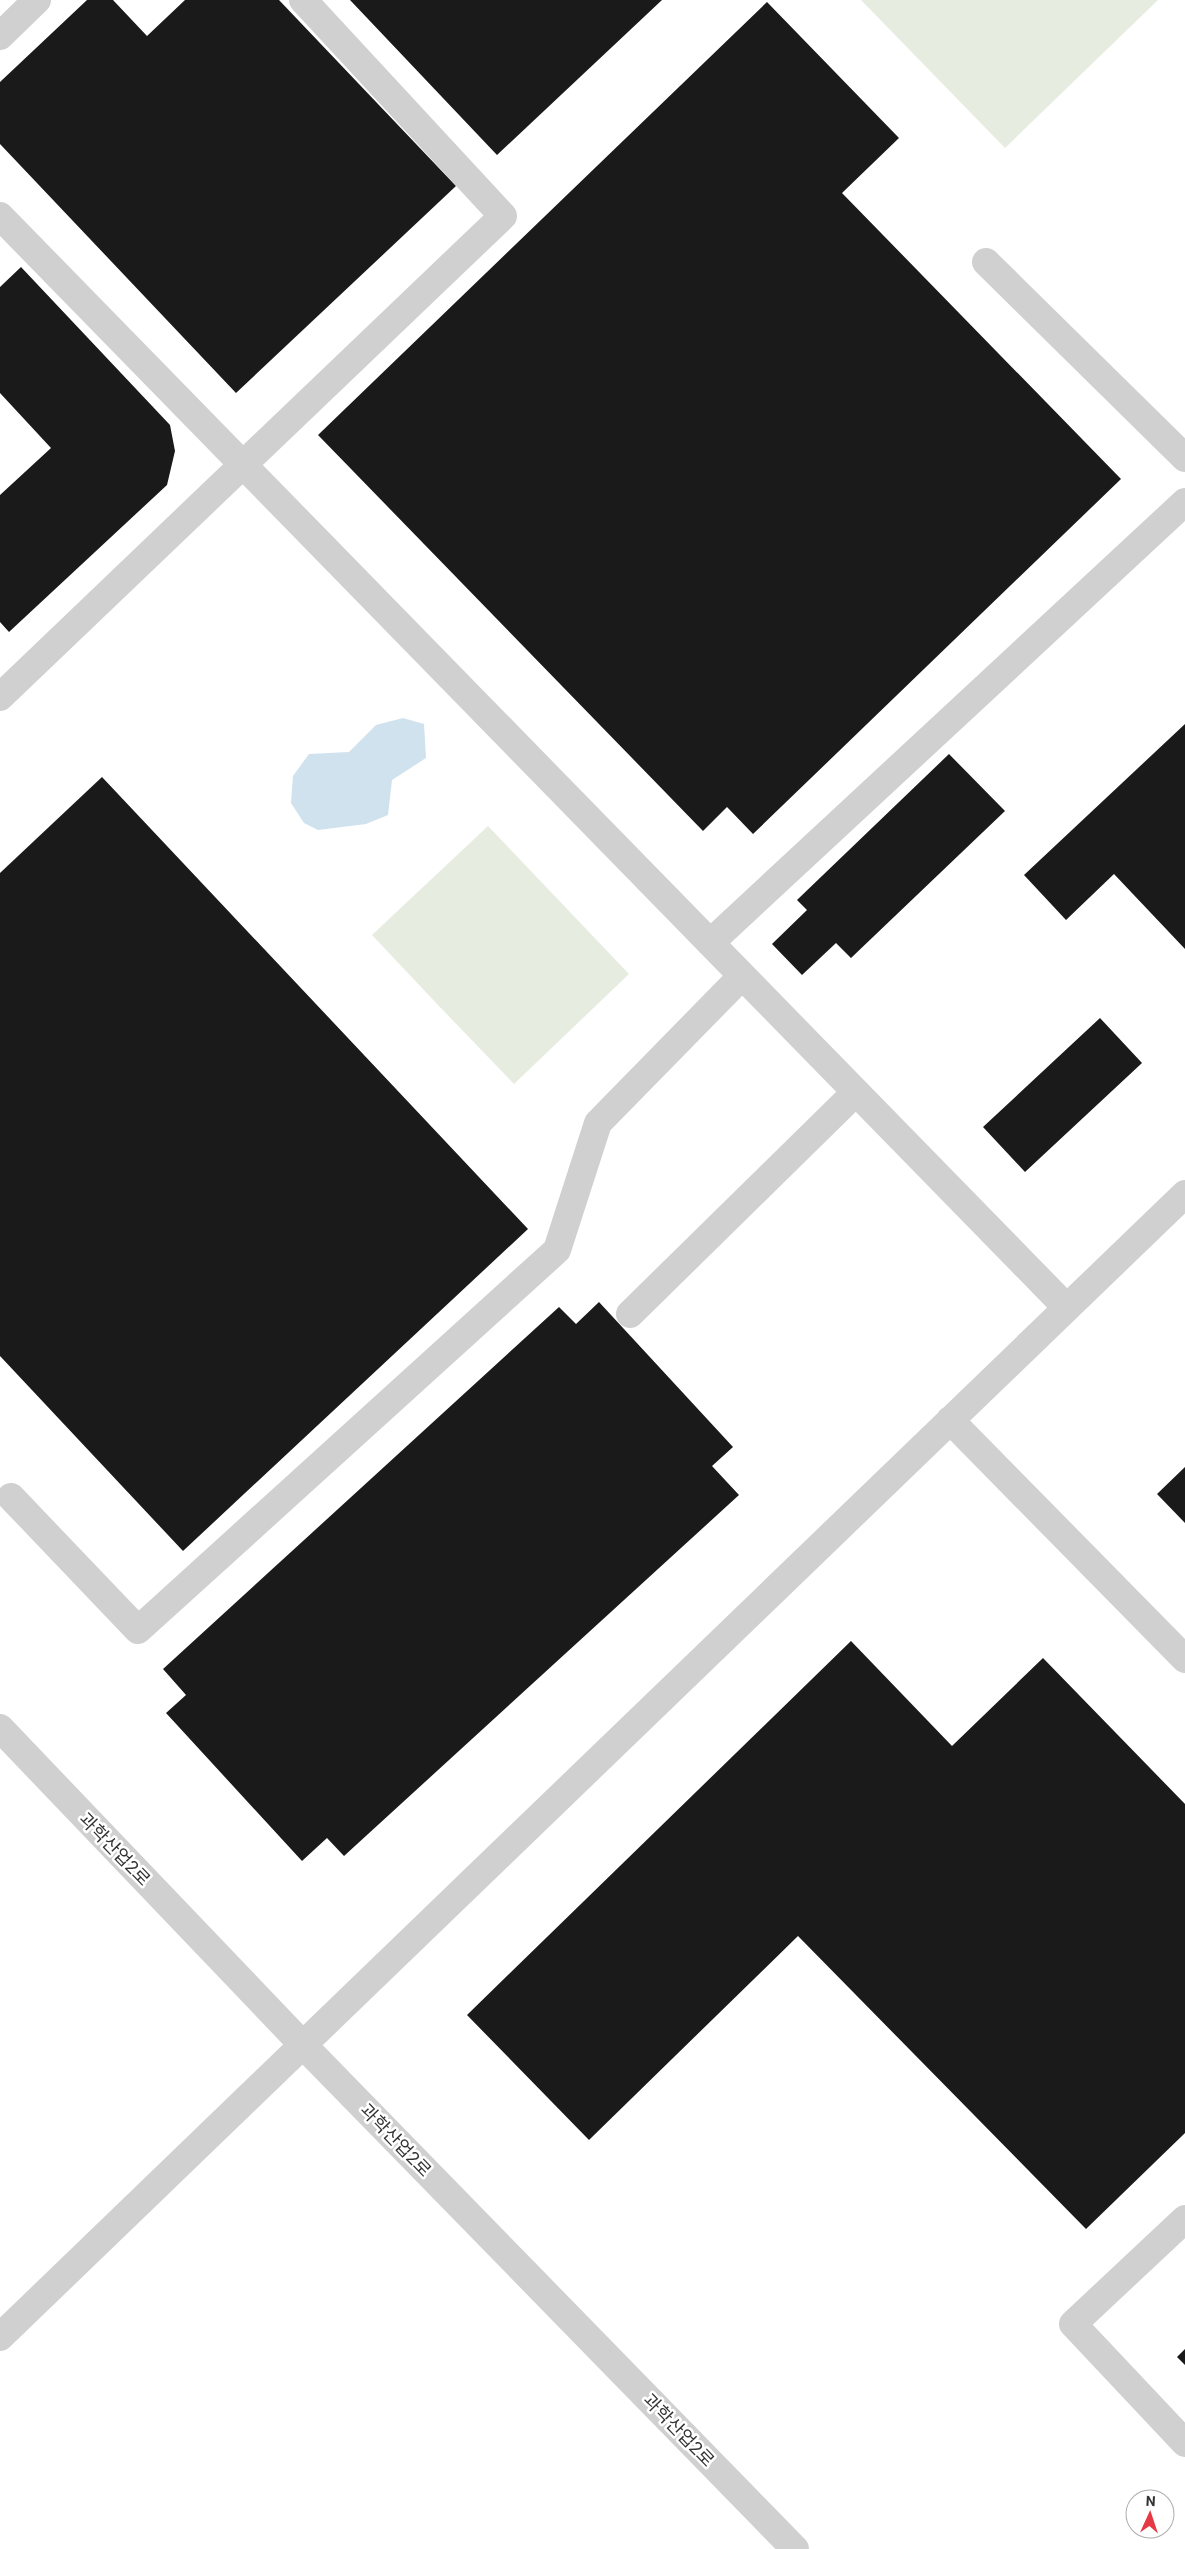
<svg xmlns="http://www.w3.org/2000/svg" width="1185" height="2549" font-family="Roboto,'Noto Sans KR',sans-serif">
	<rect width="100%" height="100%" fill="#fff"/>
	<path fill="#e6ecdf" d="M861,0H1158L1005,148Z
		M488,826L629,974L514,1084L438,1005L447,996L438,1005L372,935Z"/>
	<path fill="#cfe2ee" d="M403,718L424,724L426,758L392,780L388,815L366,824L318,830L304,823L291,803L293,776L309,754L349,752L376,725Z"/>
	<path fill="#1a1a1a" d="M87,0H113L147,36L185,0H279L456,186L236,393L0,144V82Z
		M350,0H662L497,155Z
		M767,2L899,138L842,193L1121,479L753,834L727,807L703,831L318,435Z
		M21,267L170,425L175,451L167,485L9,632L0,622V495L51,448L0,393V287Z
		M1185,724V949L1114,874L1066,920L1024,875Z
		M949,754L1005,811L851,958L836,943L802,975L772,944L807,910L797,900Z
		M102,777L528,1229L183,1551L0,1356V873Z
		M1100,1018L1142,1063L1025,1172L983,1127Z
		M599,1302L733,1447L712,1466L739,1495L344,1856L327,1838L302,1861L166,1713L186,1695L163,1669L559,1307L576,1324Z
		M1185,1467V1523L1157,1494Z
		M851,1641L952,1746L1043,1658L1185,1804V2133L1086,2229L798,1936L589,2140L467,2015Z
		M1185,2349V2365L1177,2357Z"/>
	<g fill="none" stroke-linecap="round" stroke-linejoin="round">
		<path stroke="#d0d0d0" stroke-width="28" d="M0,36L37,0
			M0,216L1067,1308
			M986,262L1185,458
			M0,697L503,216L303,0
			M710,943L1185,502
			M630,1314L856,1092
			M950,1420L1185,1659
			M11,1497L138,1630L557,1250L598,1123L742,976
			M0,1728L303,2045L795,2549
			M1185,2219L1073,2324L1185,2443
			M0,2337L1185,1194"/>
	</g>
	<g text-anchor="middle" dominant-baseline="central" stroke-width="5" stroke-linejoin="round" paint-order="stroke">
		<g font-size="18" fill="#333" stroke="#fff">
			<text transform="translate(115 1849) rotate(46)">과학산업2로</text>
			<text transform="translate(396 2140) rotate(46)">과학산업2로</text>
			<text transform="translate(679 2430) rotate(46)">과학산업2로</text>
		</g>
	</g>
	<g transform="translate(1150 2514) rotate(3)"><circle r="24" fill="#ffffff" stroke="#adadad"/>
	<path d="M0-4L9 19L0 12L-9 19Z" fill="#e63946"/>
	<text y="-8" font-size="14" font-weight="bold" text-anchor="middle" fill="#333333">N</text>
	</g>
</svg>
